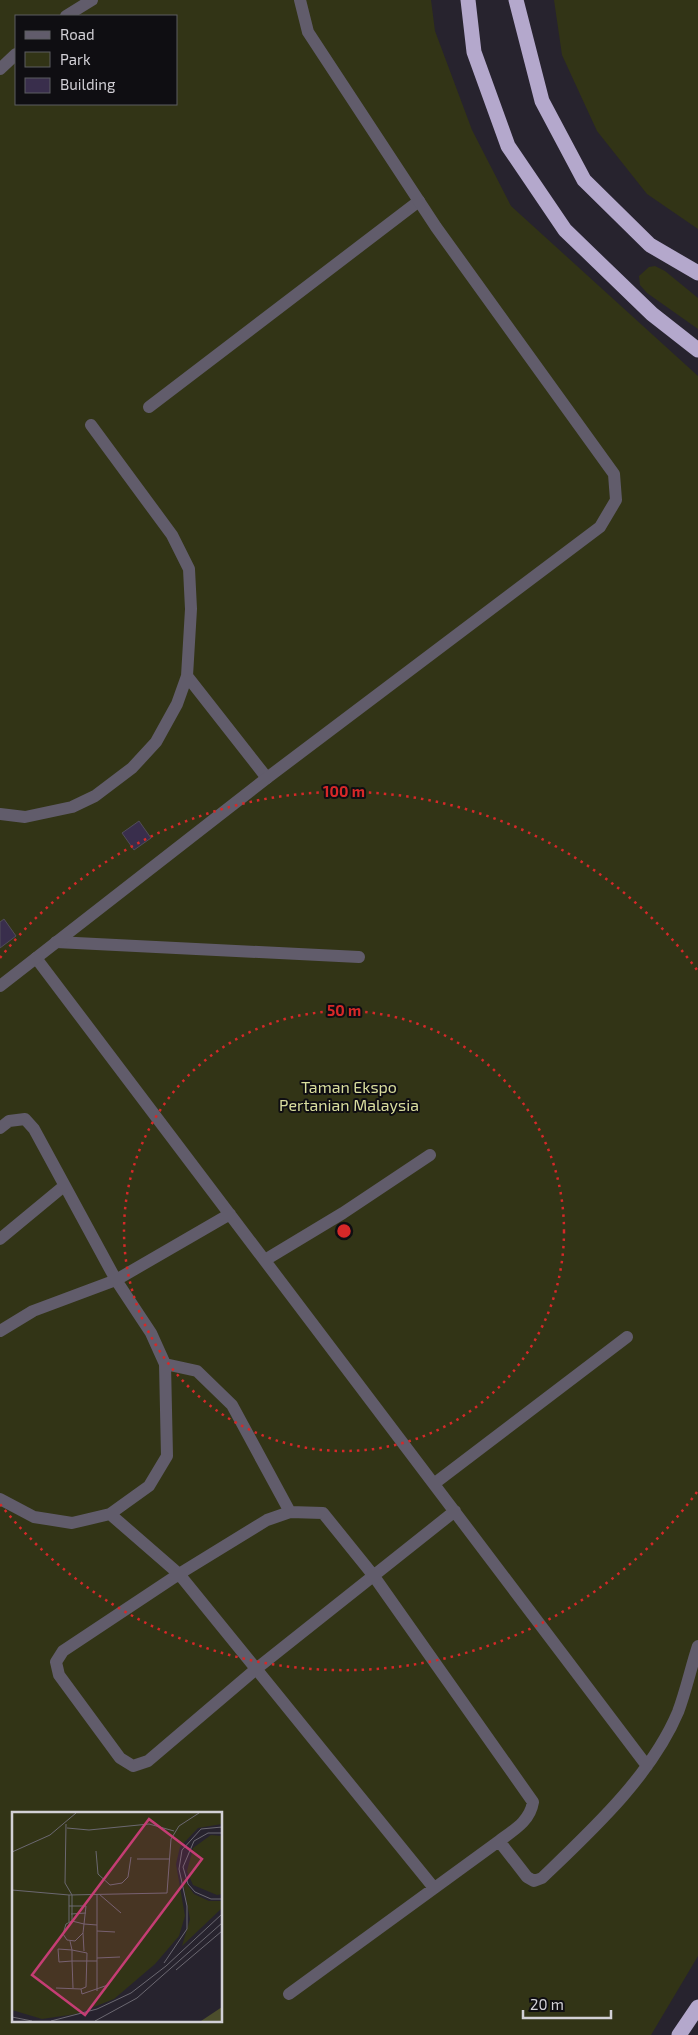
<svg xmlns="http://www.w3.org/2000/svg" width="698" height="2035" font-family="'Exo 2',sans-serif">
	<rect width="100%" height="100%" fill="#27232e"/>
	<path fill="#323416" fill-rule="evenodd" d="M0,0H431L435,31L472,130L511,206L698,376V1956L651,2035H0ZM16,16H176V104H16ZM14,1814H221V2021H14Z
		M554,0H698V229L647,194L597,131L562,55Z
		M655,266L665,271L698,298V329L647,293L640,285L639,276L649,267Z"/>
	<path fill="#392e4c" stroke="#514d59" d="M139,821L151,838L134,850L122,833Z
		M4,919L16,936L0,948V922Z"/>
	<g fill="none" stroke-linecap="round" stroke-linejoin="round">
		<path stroke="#615c6b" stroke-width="12" d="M149,407L419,201
			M187,676L267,778
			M0,814L25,817L72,807L95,796L132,768L156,742L177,704L187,676L191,609L189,569L172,535L91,425
			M56,942L359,957
			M36,958L647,1766
			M0,1128L9,1121L25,1119L34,1129L116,1280L230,1214
			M0,1239L64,1186
			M265,1260L343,1213L430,1155
			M0,1331L33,1311L116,1280L151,1333L165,1364L167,1456L149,1486L110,1514L72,1523L34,1517L0,1499
			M165,1364L197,1371L232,1405L290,1512
			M435,1483L627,1337
			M110,1514L179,1574L267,1520L290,1512L323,1513L373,1575L533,1802C530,1821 514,1830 499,1841
			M434,1888L179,1574L63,1651L56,1662L59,1675L120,1758L133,1766L148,1761L256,1669L455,1511
			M289,1994L499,1841L527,1877L534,1881L542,1878C592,1830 651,1776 678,1712C686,1691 691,1667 698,1646"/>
		<path stroke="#615c6b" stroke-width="12" d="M66,16L92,0
			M0,69L16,54
			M0,986L267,778L600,527L616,500L614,474L436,227L308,32L300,0"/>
		<path stroke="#b4a8cc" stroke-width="15" d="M468,0L474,52L508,146L565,230L652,314L698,350
			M516,0L542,101L584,180L650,245L698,273
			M679,2035L698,2007"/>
	</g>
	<g fill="none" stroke="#d62828" stroke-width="2.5" stroke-dasharray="2.5 5">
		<circle cx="344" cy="1231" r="220"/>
		<path d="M697 1492A439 439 0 0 1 0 1504M0 958A439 439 0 0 1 697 970"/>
	</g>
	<g text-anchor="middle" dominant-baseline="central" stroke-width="4" stroke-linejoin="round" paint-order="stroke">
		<g font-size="16" fill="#d9dd9e" stroke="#0f0e12">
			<text x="349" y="1086">Taman Ekspo<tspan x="349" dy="18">Pertanian Malaysia</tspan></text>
		</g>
	</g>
	<g transform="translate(12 1812)">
		<rect width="210" height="210" fill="#27232e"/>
		<path d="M0,1H210V12L186,16L168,35L164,52L173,104L167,124L143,152L102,187L64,202L30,207L0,198ZM199,23L210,24V82L205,83L181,73L175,59L181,36ZM170,65L182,82L197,89H210V96L170,134L178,107Z" fill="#323416"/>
		<path d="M210,195V209H189Z" fill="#4c4e2c"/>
		<path fill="none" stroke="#6b6871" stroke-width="1" d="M54,12L53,71L60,83V109M55,16L77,18L137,12L162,19M210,21H196L182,29L171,55L176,72L183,80L199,87H210M84,39L86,62L98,73L110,71L116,65L119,45M0,40L38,23L64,1M125,47H157M0,78L57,83L155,81L159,27L167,14L187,1M85,82V179M87,82L109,101M57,94H74L72,112L85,113M59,102L74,101M60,109L72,112L71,121L63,129L55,128L51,122L54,112ZM57,110V83M85,119L103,120M71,121L72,139M58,129L60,138L75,141L74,175L69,177M85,146L108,145M152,151L175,117V94L167,57L170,38L189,17L210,15M164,158L210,119M44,176L69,177L70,182L96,173M61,176L60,149V138L46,137L47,150L60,149H85M0,205L20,209M39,209L85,197L119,181L154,154L210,102M83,209L125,186L210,111"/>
		<path fill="#c53d74" fill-opacity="0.15" stroke="#c53d74" stroke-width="2.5" d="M137,7L190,47L73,203L20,163Z"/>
		<rect width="210" height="210" fill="none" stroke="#d2d0d6" stroke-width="2.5"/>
	</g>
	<circle cx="344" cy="1231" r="8" fill="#d62828" stroke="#0f0e12" stroke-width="2.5"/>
	<g font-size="15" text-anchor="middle" font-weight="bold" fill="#d62828" stroke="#0f0e12" stroke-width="4" stroke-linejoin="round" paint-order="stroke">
		<text x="344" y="797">100 m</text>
		<text x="344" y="1016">50 m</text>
	</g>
	<rect x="15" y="15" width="162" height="90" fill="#0f0e12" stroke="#5d5c60"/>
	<rect x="25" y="31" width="25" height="8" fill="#615c6b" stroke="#5d5c60"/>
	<text x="60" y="40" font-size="15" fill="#d2d0d6">Road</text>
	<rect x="25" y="52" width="25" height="15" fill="#323416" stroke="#5d5c60"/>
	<text x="60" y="65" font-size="15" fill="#d2d0d6">Park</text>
	<rect x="25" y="78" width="25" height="15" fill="#392e4c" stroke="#5d5c60"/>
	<text x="60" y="90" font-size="15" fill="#d2d0d6">Building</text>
	<path d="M523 2010v8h88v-8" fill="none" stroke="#d2d0d6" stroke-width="2.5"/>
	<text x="530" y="2010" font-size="15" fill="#d2d0d6" stroke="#0f0e12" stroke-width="4" paint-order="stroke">20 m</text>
</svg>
